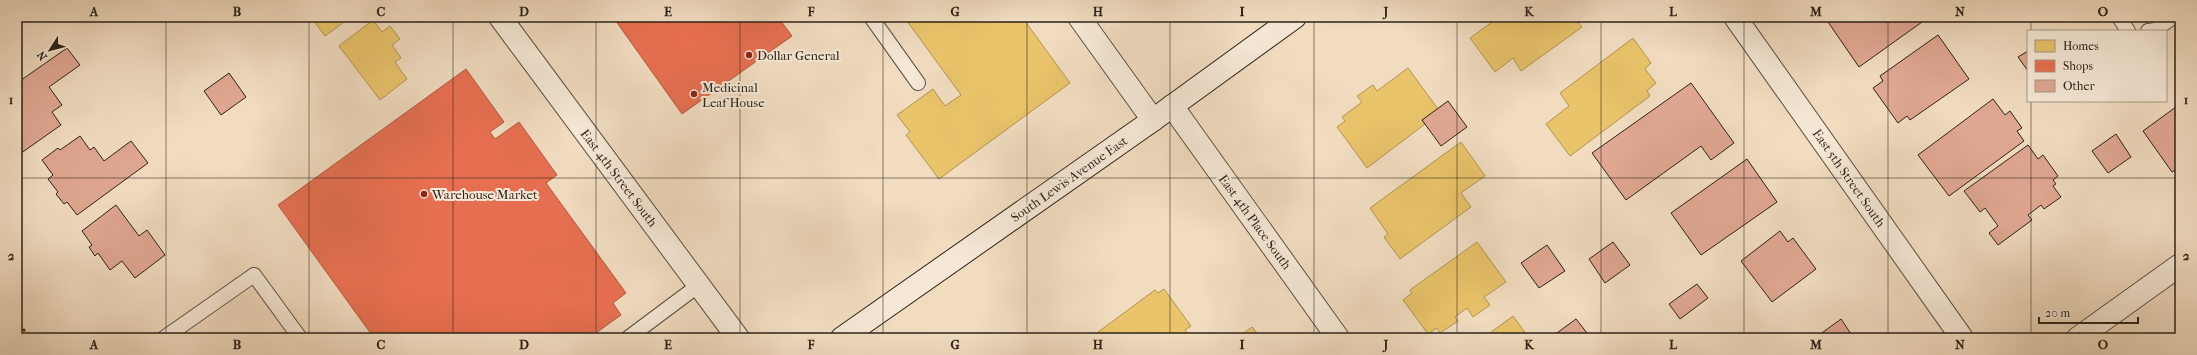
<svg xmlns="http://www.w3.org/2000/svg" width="2197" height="355" font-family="'IM FELL French Canon',serif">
	<rect width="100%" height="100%" fill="#f1dcc0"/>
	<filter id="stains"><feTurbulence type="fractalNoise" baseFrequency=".005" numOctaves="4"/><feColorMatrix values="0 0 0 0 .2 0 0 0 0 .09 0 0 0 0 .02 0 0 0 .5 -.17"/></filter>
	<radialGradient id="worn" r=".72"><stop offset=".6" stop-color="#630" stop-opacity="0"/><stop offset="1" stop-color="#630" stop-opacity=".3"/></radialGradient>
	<path fill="#e9c46a" stroke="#b09352" d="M311,17H351L325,36Z
		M904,17H1022L1070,83L939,179L906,135L910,132L897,115L933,89L945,106L961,95Z
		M1499,17H1583L1584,18L1578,22L1582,27L1521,71L1513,58L1495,72L1470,38Z
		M373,20L382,32L390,26L400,39L392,45L401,58L395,62L407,79L380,100L339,46Z
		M1633,38L1651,63L1645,69L1656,83L1647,91L1650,96L1570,156L1546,124L1569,106L1560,93Z
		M1408,68L1438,109L1422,120L1425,124L1367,168L1337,127L1345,121L1342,117L1362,102L1357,96L1373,85L1377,91Z
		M1461,142L1485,176L1461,193L1471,207L1400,259L1384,237L1388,234L1370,208Z
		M1477,242L1506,282L1484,297L1490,305L1473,317L1467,308L1455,317L1458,321L1440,333L1437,328L1428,334L1403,300L1412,293L1410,290Z
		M1164,289L1191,326L1185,330L1188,334L1182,338H1090L1155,290L1158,293Z
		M1513,316L1529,338H1483Z
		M1252,327L1261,338H1237Z"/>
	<path fill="#e76f51" stroke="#af5840" d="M613,17H778L792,36L682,114Z
		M466,69L504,122L490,132L495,139L519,122L557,175L546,183L626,293L613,303L621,315L589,338H374L278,205Z"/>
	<path fill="#e0a792" stroke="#2b2219" d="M1836,17H1929L1859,67L1828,22Z
		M1938,35L1969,79L1910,120L1907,116L1898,123L1873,88L1883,81L1880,76Z
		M67,48L80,65L49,87L62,105L52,112L61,125L17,156V83Z
		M2028,51V71L2018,57Z
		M229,73L246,97L221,115L204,91Z
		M1691,83L1734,143L1711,160L1701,146L1626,200L1592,153Z
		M1993,99L2005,115L2010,111L2022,128L2017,131L2024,141L1949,196L1918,155Z
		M1448,101L1467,127L1441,146L1422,120Z
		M2180,104V167L2172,172L2143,131Z
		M2116,134L2131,157L2108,173L2092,151Z
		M80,136L90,150L94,147L104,161L131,141L148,163L77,215L67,202L64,204L56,194L58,192L48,179L53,175L42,160L58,148L60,150Z
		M2028,145L2038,159L2043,155L2058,176L2053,180L2056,184L2053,186L2061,197L2044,209L2041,205L2028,215L2032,220L1998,245L1989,233L1998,226L1985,208L1980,212L1964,191Z
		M1747,159L1777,202L1701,255L1671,213Z
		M116,205L139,236L147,230L165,255L135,278L122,261L110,270L98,253L95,256L89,247L92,245L82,231Z
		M1780,231L1788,242L1793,238L1816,269L1772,302L1741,261Z
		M1613,242L1630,265L1605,283L1589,259Z
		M1547,245L1565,271L1539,288L1521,263Z
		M1697,284L1708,298L1680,319L1669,304Z
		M1576,319L1591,338H1550Z
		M1841,319L1853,337L1859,333L1863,338H1815Z"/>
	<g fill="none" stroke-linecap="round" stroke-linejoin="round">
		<defs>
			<path id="lane" d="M871,17L918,83
				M2119,17L2128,31
				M2148,31L2155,30L2173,17
				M164,338L254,275L300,338
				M628,338L699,285"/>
			<path id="street" d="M500,17L738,338
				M1079,17L1153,120
				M1735,17L1962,338
				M1172,106L1338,338
				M2078,338L2180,265"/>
			<path id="secondary" d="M842,338L1153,120L1295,17"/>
		</defs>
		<use href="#lane" stroke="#5c5043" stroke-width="16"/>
		<use href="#street" stroke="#5c5043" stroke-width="24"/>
		<use href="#secondary" stroke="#2b2219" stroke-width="24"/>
		<path stroke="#2b2219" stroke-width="2.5" stroke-dasharray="3 2" stroke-linecap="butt" d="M17,321L30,338"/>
		<use href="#lane" stroke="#f6e8d6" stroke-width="14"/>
		<use href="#street" stroke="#f6e8d6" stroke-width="22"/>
		<use href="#secondary" stroke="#f6e8d6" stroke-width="22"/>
	</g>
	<path fill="none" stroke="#2b2219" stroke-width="1" stroke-opacity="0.55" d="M166,17V338M309,17V338M453,17V338M596,17V338M740,17V338M883,17V338M1027,17V338M1170,17V338M1314,17V338M1457,17V338M1601,17V338M1744,17V338M1888,17V338M2031,17V31M2031,101V338M17,178H2180"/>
	<g fill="#8f2418" stroke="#f6e8d6" stroke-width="1.5">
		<circle cx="749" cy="55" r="4"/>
		<circle cx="694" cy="94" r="4"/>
		<circle cx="424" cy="194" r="4"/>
	</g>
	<g text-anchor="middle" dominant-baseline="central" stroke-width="4" stroke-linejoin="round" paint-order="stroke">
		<g font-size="13" fill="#2b2219" stroke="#f6e8d6" text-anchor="start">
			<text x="757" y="55">Dollar General</text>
			<text x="702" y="87">Medicinal<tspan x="702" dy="15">Leaf House</tspan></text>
			<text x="432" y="194">Warehouse Market</text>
		</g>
		<g font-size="13" fill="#2b2219" stroke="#f6e8d6">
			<text transform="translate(619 178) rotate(53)">East 4th Street South</text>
			<text transform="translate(1849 178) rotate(55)">East 5th Street South</text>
			<text transform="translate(1069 179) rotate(-35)">South Lewis Avenue East</text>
			<text transform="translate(1255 222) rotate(54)">East 4th Place South</text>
		</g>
	</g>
	<rect width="2197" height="355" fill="none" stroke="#f1dcc0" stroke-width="44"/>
	<rect x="2027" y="30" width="140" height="72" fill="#f6e8d6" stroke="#a5998a"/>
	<rect x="2035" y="40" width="20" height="12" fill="#e9c46a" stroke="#a5998a"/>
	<text x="2063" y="50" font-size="12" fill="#2b2219">Homes</text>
	<rect x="2035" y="60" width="20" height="12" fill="#e76f51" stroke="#a5998a"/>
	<text x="2063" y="70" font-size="12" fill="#2b2219">Shops</text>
	<rect x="2035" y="80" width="20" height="12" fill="#e0a792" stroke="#a5998a"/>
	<text x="2063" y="90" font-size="12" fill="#2b2219">Other</text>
	<g transform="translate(50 50) rotate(234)" stroke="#f6e8d6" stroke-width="3" paint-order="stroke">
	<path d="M0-3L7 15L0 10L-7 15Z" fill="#2b2219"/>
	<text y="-6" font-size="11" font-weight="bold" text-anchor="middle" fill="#2b2219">N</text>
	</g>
	<path d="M2039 317v6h99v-6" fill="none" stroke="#2b2219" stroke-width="2"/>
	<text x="2045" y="317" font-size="12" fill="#2b2219" stroke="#f6e8d6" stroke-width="3" paint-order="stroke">20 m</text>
	<rect x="22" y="22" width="2153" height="311" fill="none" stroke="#2b2219" stroke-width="1.5"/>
	<g font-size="13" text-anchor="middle" font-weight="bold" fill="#2b2219">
		<text x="94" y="16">A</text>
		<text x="237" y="16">B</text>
		<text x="381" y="16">C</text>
		<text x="524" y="16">D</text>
		<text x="668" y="16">E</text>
		<text x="811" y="16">F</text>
		<text x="955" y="16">G</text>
		<text x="1098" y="16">H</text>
		<text x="1242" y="16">I</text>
		<text x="1386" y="16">J</text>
		<text x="1529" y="16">K</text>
		<text x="1673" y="16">L</text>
		<text x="1816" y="16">M</text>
		<text x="1960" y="16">N</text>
		<text x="2103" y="16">O</text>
		<text x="11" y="104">1</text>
		<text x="2186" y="104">1</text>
		<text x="11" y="260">2</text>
		<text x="2186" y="260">2</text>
		<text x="94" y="349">A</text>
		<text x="237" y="349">B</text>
		<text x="381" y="349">C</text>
		<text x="524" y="349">D</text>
		<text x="668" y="349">E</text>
		<text x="811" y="349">F</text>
		<text x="955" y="349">G</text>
		<text x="1098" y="349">H</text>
		<text x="1242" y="349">I</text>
		<text x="1386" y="349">J</text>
		<text x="1529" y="349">K</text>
		<text x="1673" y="349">L</text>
		<text x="1816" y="349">M</text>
		<text x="1960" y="349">N</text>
		<text x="2103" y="349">O</text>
	</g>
	<rect width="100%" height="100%" filter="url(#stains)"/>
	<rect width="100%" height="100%" fill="url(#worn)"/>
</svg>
